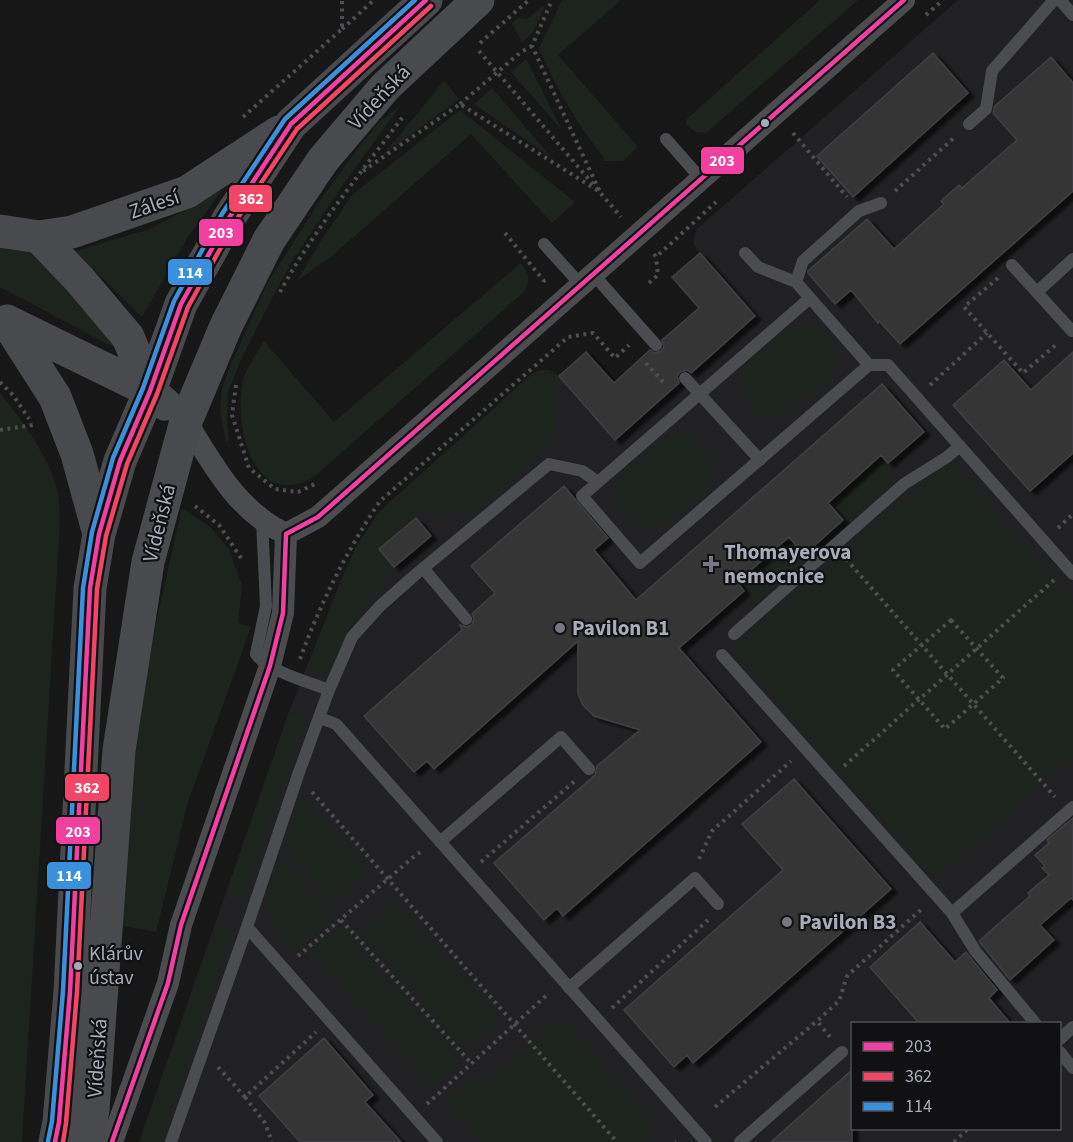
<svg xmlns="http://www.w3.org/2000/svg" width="1073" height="1142" font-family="'Source Sans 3',sans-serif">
	<defs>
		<filter id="shadow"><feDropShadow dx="6" dy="4" stdDeviation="1.5" flood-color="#0009"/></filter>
	</defs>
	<rect width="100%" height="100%" fill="#171717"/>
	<path fill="#212123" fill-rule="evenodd" d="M958,0H1073V1142H139L289,712L341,580L356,547L379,512L533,373L549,370L559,376L586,352L614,383L698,308L672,277L699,253L693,242L697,229ZM852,1024H1060V1128H852Z"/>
	<path fill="#1d241e" d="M562,0H621L558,55L638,147L623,161H603L604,158C578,125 555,87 539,48Z
		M820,0H858L706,133L696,132L686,125L687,119Z
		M543,6L544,9L533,32L522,42L512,23L518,18L527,19Z
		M526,59L562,130L511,72Z
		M444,81L459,99L383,155Z
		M492,88L552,158L474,104Z
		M401,105L342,186L291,263L270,302L242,357L228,392L227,421L229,440L226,442L220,412L222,388L231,364L268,282L321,199L350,159L378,123Z
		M460,110L575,202L552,223L471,134L332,256L297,281L322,239L352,195Z
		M223,189L187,238L142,317L75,251L150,229Z
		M0,247L34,252L130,356L0,287Z
		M521,263C529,275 531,280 524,292L316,475C257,515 234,431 242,386C244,370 257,354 264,341L334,422Z
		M793,324H815L836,348L835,373L786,416H763L741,390L743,367Z
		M542,370H549L559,376L554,442L467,517L458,506L446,516L421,512L379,549L394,567L360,611L327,674L306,669L356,547L379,512L533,373Z
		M0,393C20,417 47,455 56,485C60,496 59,510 60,522L22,1142H0Z
		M678,435L690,436L711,459L710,485L661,527H638L616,501L618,478L668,436Z
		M878,458L896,478L846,523L828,503Z
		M949,459L1073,602V756L934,879L732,649Z
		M182,508L210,527L229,549L242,586L238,623L251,627L188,802L156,932L119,925C125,831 135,736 152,643C161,598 172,553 182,508Z
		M786,540L804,561L755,604L737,582Z
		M289,712L305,718L243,897L227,891Z
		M302,797L368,870L334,901L285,845Z
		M280,859L334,920L297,952C285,939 263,919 266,900C268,886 275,872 280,859Z
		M395,900L498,1017L463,1048L361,930Z
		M217,924L231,929L205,1014L159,1142H139Z
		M340,926L460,1062L433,1086L320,960L316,963L313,960L314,948Z
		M560,1017L657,1128L641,1142H481L445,1100L473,1076L484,1084Z"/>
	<path fill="#353536" stroke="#3f4043" stroke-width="1.5" filter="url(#shadow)" d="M933,53L968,93L853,197L817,156Z
		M1051,57L1073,83V191L900,344L879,321L878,323L851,290L835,304L808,273V271L867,219L894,249L944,204L941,201L959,185L962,188L1017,140L993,113L995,106Z
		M700,253L755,316L691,373L687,370L680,372L677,376L679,383L615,440L559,376L586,352L614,383L650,350L654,353L661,351L664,347L662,340L699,308L672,277Z
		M1073,352V453L1030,491L953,405L1004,360L1031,390Z
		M882,384L924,432L888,463L881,455L828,503L843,520L804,555L789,537L737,582L744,591L679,648L761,742L563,916L557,908L544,920L494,863L595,775L597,766L640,730L594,716L583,705L578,694V641L434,769L427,761L414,772L364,716L462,630L460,625L467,627L472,625L474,618L472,614L495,593L471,566L564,486L608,538L594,550L636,600Z
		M416,518L431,536L394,567L379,549Z
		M794,779L891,889L693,1063L687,1055L674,1067L624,1010L783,870L742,824Z
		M1073,818V900L1071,898L1040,925L1054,940L1010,980L979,941L1030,896L1028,893L1049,875L1042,868L1045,866L1035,855L1049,843L1047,840Z
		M920,922L955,962L966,952L997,990L989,998L1010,1023H919L870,967Z
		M324,1038L373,1095L365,1102L401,1142H300L259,1096Z
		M852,1070V1142H771Z"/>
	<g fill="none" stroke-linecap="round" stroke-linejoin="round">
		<path stroke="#4d4e52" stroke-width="4" stroke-dasharray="3 4.5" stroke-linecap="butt" d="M926,15L943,0
			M342,29L374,0
			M480,43L529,0
			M479,51L621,217
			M460,104L521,52L532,46
			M243,117L342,29V0
			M793,133L847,197
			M363,171L460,104L600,192L532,46L552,0
			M895,191L956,136
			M505,233L544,281L542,283
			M654,254L656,257L716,202
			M998,278L964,307L1023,373L1058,343
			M649,283L658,275L656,258
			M280,292C313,231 363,170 405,114
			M646,363L665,384
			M0,382L13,395L29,419
			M236,385L232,415L249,468L275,489L298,492L317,483
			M930,385L987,333
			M0,430L33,425L34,426
			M195,506L219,525L243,561
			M1058,528L1073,514
			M846,559L1055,797
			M951,620L1003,678L945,729L893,670Z
			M300,659C320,604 347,550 380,501L568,337L593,333L615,358L629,345
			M844,766L1054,580
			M312,792L617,1142
			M699,859L712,831L791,761
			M481,862L576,780
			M341,920L471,1063
			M298,956L417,854L423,851
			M612,1008L708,920
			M830,1037L817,1021L839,1001L847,976L922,909
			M218,1067L245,1097L316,1032
			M245,1097L265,1123L272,1142
			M427,1104L548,994
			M715,1107L817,1021
			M675,1142H676
			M954,1142L969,1128"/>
		<path stroke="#4b4c50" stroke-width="12" d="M1060,0L1073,15
			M969,124L986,109L992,71L1054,0
			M666,139L702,180
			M544,244L581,285
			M745,253L758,267L796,282
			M1012,265L1072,331
			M593,274L656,345
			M1037,292L1073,259
			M810,298L869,365L640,563L582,496Z
			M810,298L796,282L803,261L859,211L881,203
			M869,365H888L1073,574
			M685,378L760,460
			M262,520L266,606L256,654C267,671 309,682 329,690
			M423,568L466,619
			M734,634L904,484L947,457L960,446
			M722,655L952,913L976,952L1036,1024
			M320,718L336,724L706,1142
			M440,842L561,737L589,769
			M952,913L1073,807
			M247,927L437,1142
			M569,988L695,878L718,904
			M1060,1039L1073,1027
			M1060,1052L1073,1068
			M171,1142L247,927L298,775L329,690L352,637L380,606L415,575L549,464L582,471L598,482
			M740,1142L842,1052"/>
		<path stroke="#4b4c50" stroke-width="22" d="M186,421C213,465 237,511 286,534
			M286,534L318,517L904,0
			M112,1142L168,983L181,925L270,666L283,613L286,534"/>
		<path stroke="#494a4e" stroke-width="33" d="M0,231L39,237L72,232L187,192L279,132
			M39,237L80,280L128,337L150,391
			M7,321L150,391L165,404
			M7,322L55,397L77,454L99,534
			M55,1142L59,1122L70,992L90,588L99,534L120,461L150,391L181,304L229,218L291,124L426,0
			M88,1142L93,1110L119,750L148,562L186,421L226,326L269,240L323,160L385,87L478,0"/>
		<defs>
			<path id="bus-1" d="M55,1142L59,1122L70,992L90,588L99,534L120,461L150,391L181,304L229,218L291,124L426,0
				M112,1142L168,983L181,925L270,666L283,613L286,534L318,517L904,0"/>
			<path id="bus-2" d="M63,1142L66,1123L77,992L97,589L106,536L127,464L157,394L188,307L235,222L297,129L431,6"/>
			<path id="bus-3" d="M48,1141L52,1121L63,991L83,588L92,532L113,458L143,388L174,301L222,214L285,119L415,0"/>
		</defs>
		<use href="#bus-1" stroke="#111113" stroke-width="9"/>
		<use href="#bus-2" stroke="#111113" stroke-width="9"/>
		<use href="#bus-3" stroke="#111113" stroke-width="9"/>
		<use href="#bus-1" stroke="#f240a1" stroke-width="4.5"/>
		<use href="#bus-2" stroke="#f34667" stroke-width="4.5"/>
		<use href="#bus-3" stroke="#3a90db" stroke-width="4.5"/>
	</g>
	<g fill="#a7acb8" stroke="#111113" stroke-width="2">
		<circle cx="765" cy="123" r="5"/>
		<circle cx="78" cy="966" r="5"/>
	</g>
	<g fill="#757880" stroke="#111113" stroke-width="2">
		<path d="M708 555h6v6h6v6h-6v6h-6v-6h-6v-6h6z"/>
		<circle cx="560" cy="628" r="6"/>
		<circle cx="787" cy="922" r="6"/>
	</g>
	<g text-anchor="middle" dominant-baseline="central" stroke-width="4.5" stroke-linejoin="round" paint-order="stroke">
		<g font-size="20" fill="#a7acb8" stroke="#111113" text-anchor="start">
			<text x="89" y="954">Klárův<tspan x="89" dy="24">ústav</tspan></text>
		</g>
		<g font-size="21" fill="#a7acb8" stroke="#111113">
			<text transform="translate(379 97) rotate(-47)">Vídeňská</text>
			<text transform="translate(154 204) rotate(-19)">Zálesí</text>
			<text transform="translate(159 523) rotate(-76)">Vídeňská</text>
			<text transform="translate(97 1058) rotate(-86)">Vídeňská</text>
		</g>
		<g font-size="21" font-weight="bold" fill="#a7acb8" stroke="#111113" text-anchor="start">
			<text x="724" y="552">Thomayerova<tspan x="724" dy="24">nemocnice</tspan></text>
			<text x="572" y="628">Pavilon B1</text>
			<text x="799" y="922">Pavilon B3</text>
		</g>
	</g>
	<g stroke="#111113" stroke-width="2">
		<rect x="700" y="146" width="45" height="29" rx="6" fill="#f240a1"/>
		<rect x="228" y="184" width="45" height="29" rx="6" fill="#f34667"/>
		<rect x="198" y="218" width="46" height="29" rx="6" fill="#f240a1"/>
		<rect x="167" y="258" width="46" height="28" rx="6" fill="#3a90db"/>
		<rect x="64" y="773" width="46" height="29" rx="6" fill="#f34667"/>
		<rect x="55" y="816" width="46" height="29" rx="6" fill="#f240a1"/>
		<rect x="46" y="861" width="46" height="29" rx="6" fill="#3a90db"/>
	</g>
	<g font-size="16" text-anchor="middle" font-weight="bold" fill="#fff">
		<text x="722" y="166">203</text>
		<text x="251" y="204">362</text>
		<text x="221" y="238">203</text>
		<text x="190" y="278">114</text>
		<text x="87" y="793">362</text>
		<text x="78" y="837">203</text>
		<text x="69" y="881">114</text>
	</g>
	<rect x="851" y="1022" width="210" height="108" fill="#111113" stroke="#4d4f55" stroke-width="1.5"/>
	<rect x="863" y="1042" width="30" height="9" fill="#f240a1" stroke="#4d4f55" stroke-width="1.5"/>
	<text x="905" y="1052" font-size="18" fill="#a7acb8">203</text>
	<rect x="863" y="1072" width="30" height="9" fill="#f34667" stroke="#4d4f55" stroke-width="1.5"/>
	<text x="905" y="1082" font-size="18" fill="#a7acb8">362</text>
	<rect x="863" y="1102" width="30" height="9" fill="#3a90db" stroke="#4d4f55" stroke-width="1.5"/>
	<text x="905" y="1112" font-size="18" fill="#a7acb8">114</text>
</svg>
